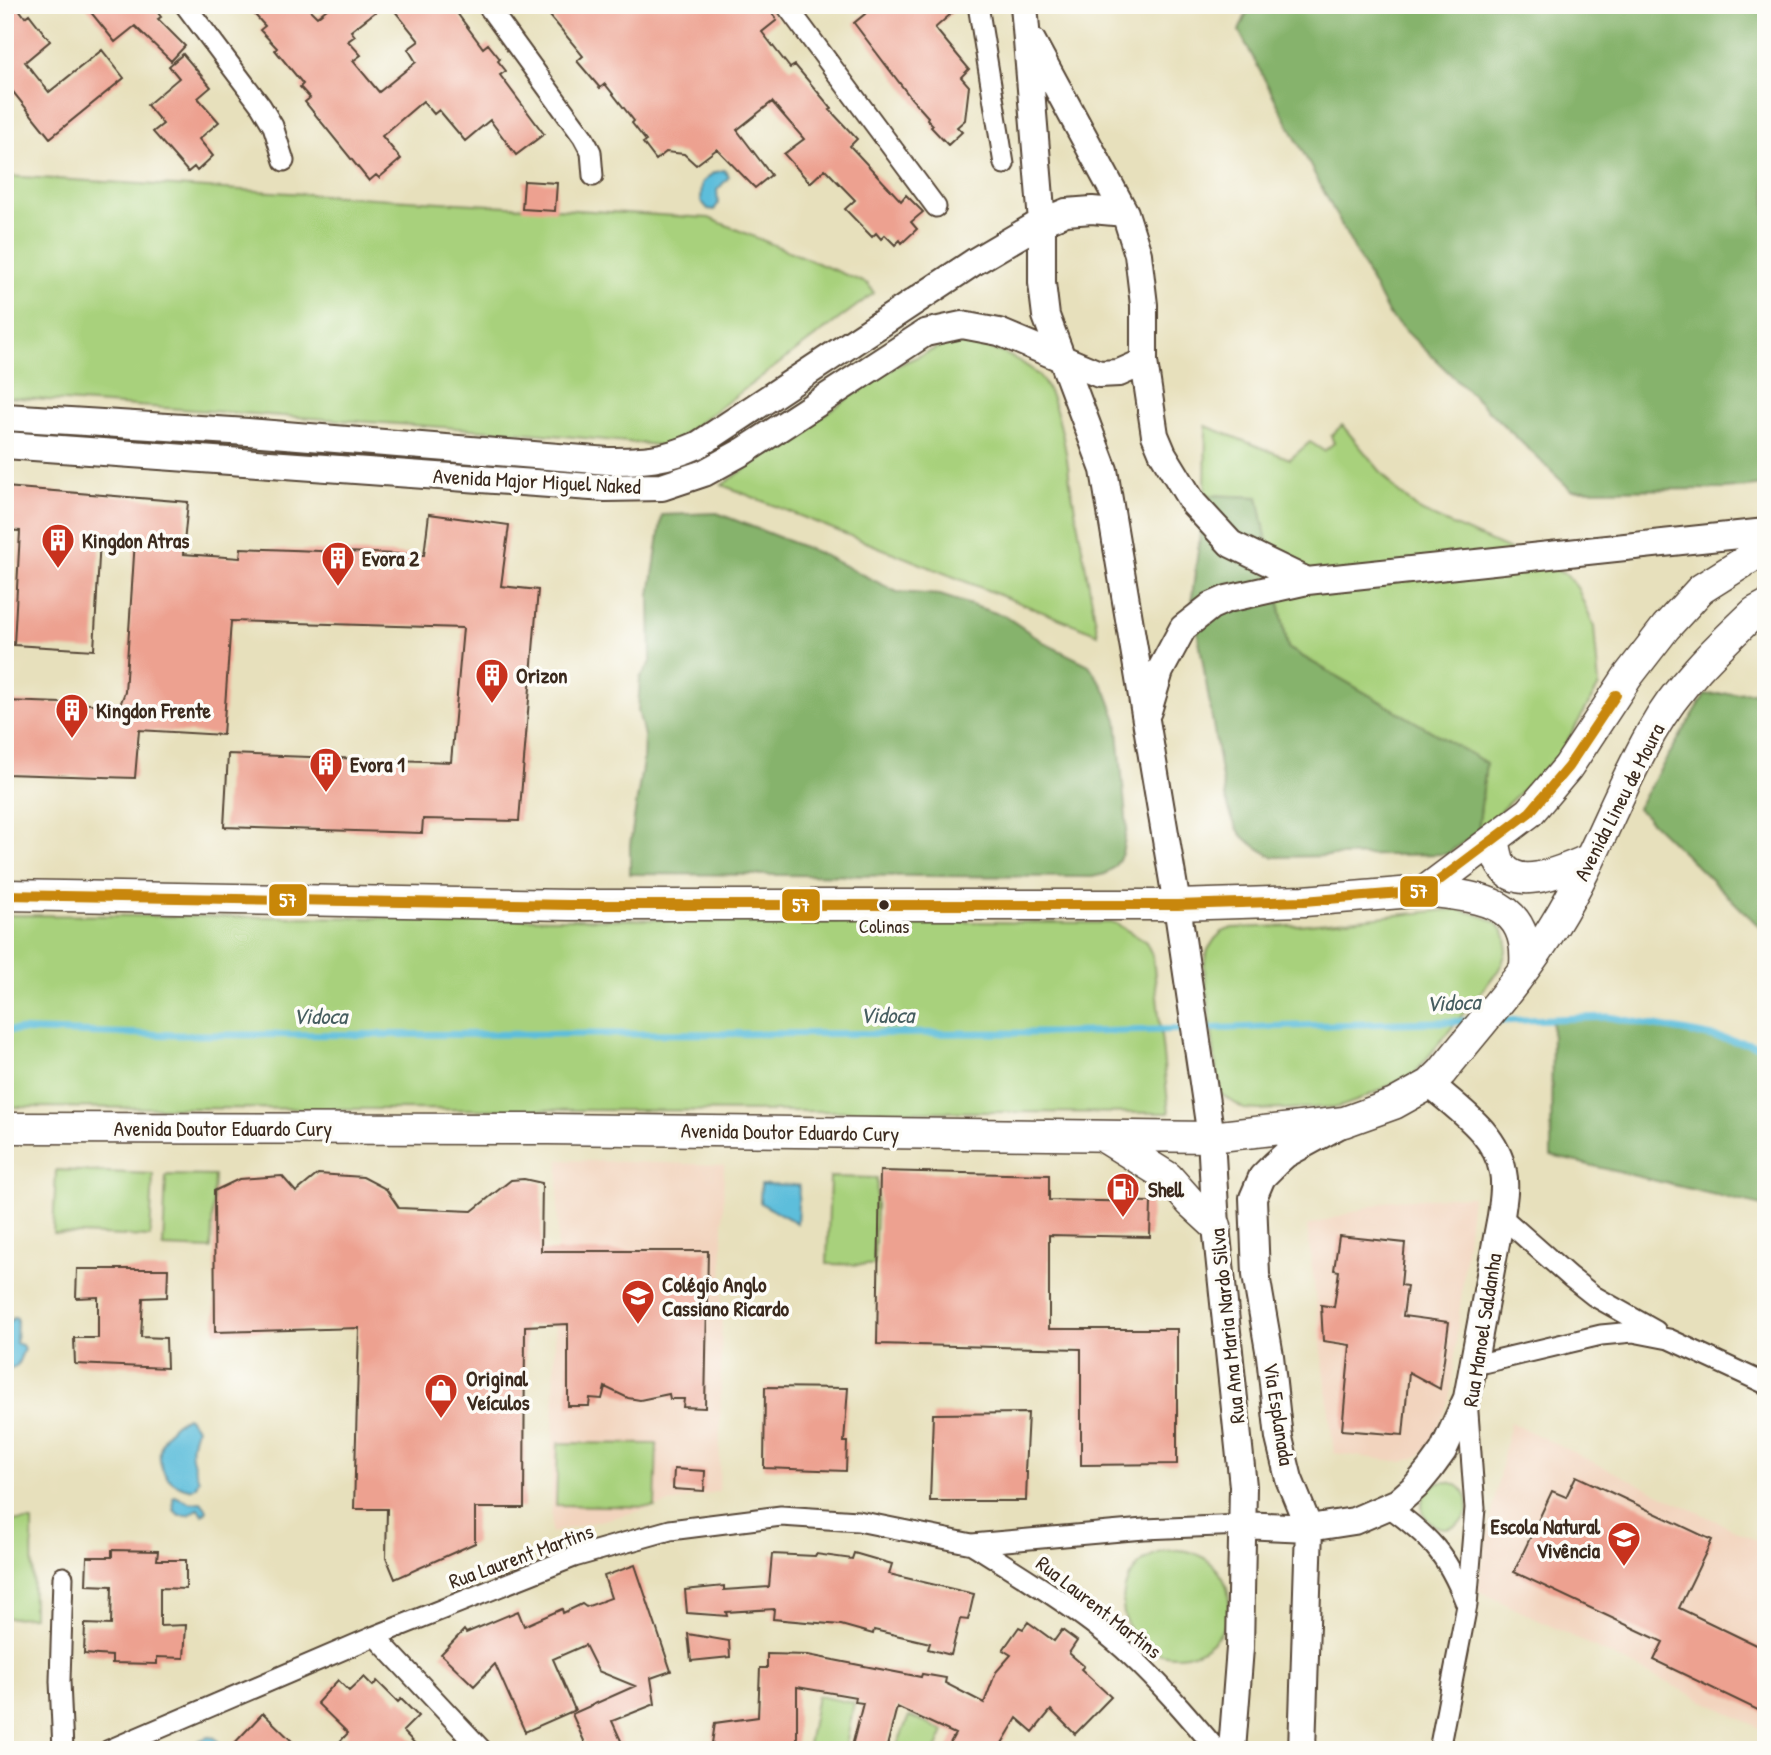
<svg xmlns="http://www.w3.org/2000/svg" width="1771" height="1755" font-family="'Patrick Hand',sans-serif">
	<rect width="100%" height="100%" fill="#fdfcf7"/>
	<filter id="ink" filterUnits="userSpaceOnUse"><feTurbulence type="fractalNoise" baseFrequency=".0143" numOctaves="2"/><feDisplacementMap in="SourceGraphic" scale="14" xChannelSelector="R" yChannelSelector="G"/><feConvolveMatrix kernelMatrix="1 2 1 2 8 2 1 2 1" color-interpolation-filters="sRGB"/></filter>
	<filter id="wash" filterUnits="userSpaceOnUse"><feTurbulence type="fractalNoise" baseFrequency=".00686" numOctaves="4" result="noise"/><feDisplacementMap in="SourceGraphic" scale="28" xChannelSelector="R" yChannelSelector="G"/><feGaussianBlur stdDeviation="1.57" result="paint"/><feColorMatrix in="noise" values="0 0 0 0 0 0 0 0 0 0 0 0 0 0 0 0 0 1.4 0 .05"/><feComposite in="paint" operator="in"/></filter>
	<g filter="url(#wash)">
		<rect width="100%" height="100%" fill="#e7e0bc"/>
		<path fill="#f2d4be" d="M559,1160L724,1165L719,1491L551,1533Z
			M1472,1196L1450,1399L1434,1437L1421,1455L1403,1462L1334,1453L1307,1226L1392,1200Z
			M1510,1422L1766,1545V1731L1477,1590Z"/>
		<path fill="#a8d17c" stroke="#727e4d" stroke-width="2" d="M5,176L709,218L868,284L874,293L668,446L543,434L5,397Z
			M959,343C987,346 1018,355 1039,376C1058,397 1067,454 1070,482L1098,634L722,485L894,367L944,345Z
			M1342,425L1396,490L1420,511L1567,575L1578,589L1594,627L1599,686L1559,755L1478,832L1486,763L1288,648L1258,497L1205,495L1206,426L1290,459L1310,442L1324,451L1334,443L1331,436Z
			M1457,909C1494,918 1522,928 1498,971L1415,1073L1359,1100L1339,1107L1259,1110L1244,1109L1219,1093L1204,966L1208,950L1215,939L1222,932L1232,928L1288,926Z
			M5,915L1115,923L1146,942L1153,957L1169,1113L5,1107Z
			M56,1170L153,1174L150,1237L53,1233Z
			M166,1175L214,1176L211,1249L163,1247Z
			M830,1177L877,1178L874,1265L827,1264Z
			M558,1443L657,1444L655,1507L556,1505Z
			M1422 1505a23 23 0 1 1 46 0a23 23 0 1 1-46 0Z
			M5,1521H32L33,1617L5,1618Z
			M1123 1603a53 53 0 1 1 106 0a53 53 0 1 1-106 0Z
			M817,1696L854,1703L845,1750H807Z
			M909,1716L944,1731L936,1750H895Z"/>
		<path fill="#86b36c" stroke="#606e45" stroke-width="2" d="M1250,5H1766V485L1725,489L1571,490L1389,315L1239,31Z
			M1205,495L1258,497L1288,648L1486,763L1478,832L1447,854L1274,857C1240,839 1236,833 1225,797L1192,597Z
			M717,513L819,553L897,592L940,595L1005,616L1048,645L1089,665L1106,691L1117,720L1127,828L1122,854L1115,866L1105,874L1092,877L630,874V845L643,761L644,736L638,710L640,678L651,662L650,595L662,515Z
			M1766,691V933L1637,808L1705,695Z
			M1609,1017L1766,1047V1207L1551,1156L1552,1019Z"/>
		<path fill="#5dbedb" stroke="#4c747c" stroke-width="2" d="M724,170L729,177L717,190L718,204L714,210L708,209L701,201L702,183L713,173Z
			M761,1184L799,1185L797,1223L760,1203Z
			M14,1317L17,1318L16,1343L22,1345L24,1349L17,1366L6,1370L5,1327Z
			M187,1417L197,1428C187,1448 192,1461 199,1480L196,1486L191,1489C150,1484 150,1432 187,1417Z
			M175,1496L191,1503L201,1502L207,1510L203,1515L198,1509L189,1515H179L174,1510L173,1498Z
			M208,1737L215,1738L221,1745L216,1750H193L198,1741Z"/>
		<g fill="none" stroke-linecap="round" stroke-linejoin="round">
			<path stroke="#5dbedb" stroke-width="7" d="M1497,1021L1609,1017L1766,1047
				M5,1030L179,1035L1051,1033L1471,1021"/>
		</g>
		<g id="blocks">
			<path fill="#eda190" d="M5,5H16L25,17L29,14L50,41L25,62L49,92L102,50L124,78L50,138L5,82Z
				M85,5H152L161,17L158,19L185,46L171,61L135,26L115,42Z
				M246,5H305L317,17L332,5H384L351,31L355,36L348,41L361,55L353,61L379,92L416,62L408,49L419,41L390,5H451L483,48L488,44L500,59L498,61L506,71L500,75L544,134L516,155L490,120L465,141L439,110L434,114L423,101L382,136L401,159L379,178L376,175L369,181L305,102L310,98L300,87L303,84L275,50L277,48L260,30L265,26Z
				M541,5H766L777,20L762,32L790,68L795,65L832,109L830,110L857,139L850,146L901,201L906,195L923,212L911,222L917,229L902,243L900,240L895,245L885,235L881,239L876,233L872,237L845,209L855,200L825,169L810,183L784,154L804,139L772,102L737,130L771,175L755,188L717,149L696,165L684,154L666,152L656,160L643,143L646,141L632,123L634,121L605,84L600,88L577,61L583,56Z
				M876,5H961L935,28L969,69L961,77L969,86L965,120L957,127L962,132L948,145L931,127L933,125L927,119L928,117L911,98L854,23Z
				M183,54L211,87L198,98L219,122L199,139L213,156L197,171L194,167L188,172L153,132L163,124L147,105L179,78L169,66Z
				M524,181L557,183L555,211L522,209Z
				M5,487L188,502L183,554L240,558L241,548L424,555L429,514L509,525L501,586L538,590L519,821L423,819L422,833L224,827L228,754L451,762L463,628L231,621L223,735L139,730L135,778L5,774V701L120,705L125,692L135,540L100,538L94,650L14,645L20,531L5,530Z
				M880,1171L1049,1175V1200L1151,1202L1150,1237L1049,1235V1329H1177V1464L1081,1465V1349L877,1344Z
				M318,1174L363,1177L386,1189L399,1208L472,1211L511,1180L524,1179L542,1183L541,1251H708L705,1408L683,1407L684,1399H670L669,1394L640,1400L628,1398L605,1387L602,1399L590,1398L589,1406H568V1324L525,1326L524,1508H475V1543L395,1579L386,1557L387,1509H354L359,1328L215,1332L214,1191L239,1179L282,1176L296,1192Z
				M1339,1236L1405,1243L1401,1285L1407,1286L1403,1316L1449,1322L1440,1389L1409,1372L1403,1435L1342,1430L1350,1345L1323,1341L1321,1305L1334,1307L1339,1271L1334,1270Z
				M77,1269H168L167,1297L143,1298L141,1337L166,1338L167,1368L75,1364L74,1338H98V1297L76,1298Z
				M765,1387L848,1388L844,1442H847L846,1471L764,1468Z
				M1028,1413L1025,1472H1027L1026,1501H930L933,1414Z
				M674,1469L705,1471L704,1491L673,1489Z
				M1576,1476L1712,1540L1679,1608L1766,1650V1714L1654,1660L1663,1642L1514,1572L1552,1491L1566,1497Z
				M112,1550L158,1551L157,1560H186V1589L160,1588V1626L186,1625L184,1658L157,1657V1664L112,1663V1656L84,1654L85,1624L111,1625L112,1586L86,1585L87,1557H112Z
				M854,1553L892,1564L889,1574L974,1594L968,1620L960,1619L951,1655L928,1649L930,1643L874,1630L873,1634L841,1625L773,1619L774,1609L726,1612L727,1616L687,1613L685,1590L724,1586V1590L769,1587L772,1554L815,1556L816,1554L852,1559Z
				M635,1565L671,1671L651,1678L655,1704L612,1721L623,1745L613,1750H588L572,1714L635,1686L598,1671L585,1645L553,1659L575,1710L525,1732L495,1664L474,1686L441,1654L464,1630L466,1633L518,1611L524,1626L562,1609L563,1613L582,1604L586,1607L611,1598L604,1576Z
				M1028,1622L1054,1641L1062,1630L1077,1641L1069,1653L1084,1666L1081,1669L1111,1697L1075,1734L1051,1710L1033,1732L1017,1718L998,1750H946L955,1734L897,1707L886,1750H851L863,1703L855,1702L856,1697L797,1687V1750H711L715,1723L758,1717L760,1668H767V1654L808,1655L921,1677L922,1674L946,1678L945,1683L984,1703L996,1672L1011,1655L1003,1650L1019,1627L1023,1629Z
				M688,1634L729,1641L730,1657L691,1661Z
				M364,1677L373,1686L377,1681L398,1702L401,1699L418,1716L403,1731L421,1750H332L348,1733L317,1703L338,1680L349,1691Z
				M263,1713L301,1750H228Z"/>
		</g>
	</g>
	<g filter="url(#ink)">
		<use href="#blocks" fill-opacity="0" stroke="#554536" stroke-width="2"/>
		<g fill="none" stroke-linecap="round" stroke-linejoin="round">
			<defs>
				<path id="street" d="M185,5L261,106L273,126L284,161
					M487,5L583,137L591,152L593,176
					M786,5L936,207
					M978,5L1004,164
					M1501,1216L1570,1277L1594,1296L1656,1331
					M1475,1365L1601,1335L1633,1332L1669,1339L1766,1384
					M1389,1507C1430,1537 1446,1553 1465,1601
					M972,1544C1023,1576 1086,1614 1130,1655C1161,1684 1189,1717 1217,1750
					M63,1577L60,1681L63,1750
					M375,1636L482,1750
					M109,1750L375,1636L574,1557L670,1530L781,1516L858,1521L972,1544L1144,1529L1243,1525
					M1439,1750L1467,1605L1475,1508L1467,1399"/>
				<path id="secondary" d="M1024,5L1042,222V283L1046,316L1104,470L1177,905L1211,1137L1216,1226L1243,1486L1240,1648L1232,1750
					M1032,41L1125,213L1138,254L1144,305V362L1155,435L1163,454L1193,503L1231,544L1307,581
					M5,417L248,432L608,461C644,461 664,460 698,445L974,262L1042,222L1066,212L1092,210L1125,213
					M5,445L605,488L662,487L704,473L744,451L925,333L962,325L999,332L1099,374L1119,373L1144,362
					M1148,711L1160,671L1183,628L1211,606L1227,599L1307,581L1766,532
					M1243,1525L1309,1528L1354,1521L1398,1502L1416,1486L1430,1469L1443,1451L1467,1398L1501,1216C1503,1201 1506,1186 1503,1172C1496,1133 1458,1109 1430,1084
					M1302,1750L1309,1528L1289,1479L1279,1438L1270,1356L1256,1275L1253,1198L1262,1177L1275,1164L1286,1154L1341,1124"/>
				<path id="primary" d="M1494,839C1496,847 1497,860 1502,866C1520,893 1567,868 1590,859
					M1425,891C1476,897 1530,899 1525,966
					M5,895L569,905H1177L1304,901L1425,891L1530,812L1568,767L1628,676L1666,627L1701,589L1766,548
					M5,1128L548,1129L1211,1137L1344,1122L1394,1104L1430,1084L1442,1072C1480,1024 1523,977 1555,924C1593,863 1616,795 1651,733C1677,686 1716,649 1755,612L1766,606
					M1102,1136L1168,1177L1191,1203L1216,1226"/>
			</defs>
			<use href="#street" stroke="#554536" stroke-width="23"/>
			<use href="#secondary" stroke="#554536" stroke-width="30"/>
			<use href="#primary" stroke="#554536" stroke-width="33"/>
			<use href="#street" stroke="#fff" stroke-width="19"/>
			<use href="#secondary" stroke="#fff" stroke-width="26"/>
			<use href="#primary" stroke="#fff" stroke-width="30"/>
			<defs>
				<path id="bus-1" d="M5,895L569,905H1177L1304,901L1425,891L1530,812L1568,767L1616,695"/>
			</defs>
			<use href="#bus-1" stroke="#fdfcf7" stroke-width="16"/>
			<use href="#bus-1" stroke="#c88708" stroke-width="10"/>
		</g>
	</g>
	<defs>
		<symbol id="building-pin" viewBox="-11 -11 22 30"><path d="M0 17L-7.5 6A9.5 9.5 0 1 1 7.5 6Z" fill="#c8321e" stroke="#fdfcf7"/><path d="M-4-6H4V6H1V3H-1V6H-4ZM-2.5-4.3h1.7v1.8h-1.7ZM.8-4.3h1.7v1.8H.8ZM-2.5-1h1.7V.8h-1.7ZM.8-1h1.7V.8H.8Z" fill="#fff"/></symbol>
		<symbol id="fuel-pin" viewBox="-11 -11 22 30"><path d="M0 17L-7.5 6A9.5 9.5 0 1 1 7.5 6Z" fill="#c8321e" stroke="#fdfcf7"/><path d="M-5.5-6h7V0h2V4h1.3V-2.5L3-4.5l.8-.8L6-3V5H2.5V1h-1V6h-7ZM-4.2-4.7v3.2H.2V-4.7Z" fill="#fff"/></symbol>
		<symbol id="school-pin" viewBox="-11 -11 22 30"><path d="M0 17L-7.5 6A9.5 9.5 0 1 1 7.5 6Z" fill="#c8321e" stroke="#fdfcf7"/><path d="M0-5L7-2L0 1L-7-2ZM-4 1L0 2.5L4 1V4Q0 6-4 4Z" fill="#fff"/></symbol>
		<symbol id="shop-pin" viewBox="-11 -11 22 30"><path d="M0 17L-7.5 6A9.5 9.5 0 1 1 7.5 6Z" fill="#c8321e" stroke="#fdfcf7"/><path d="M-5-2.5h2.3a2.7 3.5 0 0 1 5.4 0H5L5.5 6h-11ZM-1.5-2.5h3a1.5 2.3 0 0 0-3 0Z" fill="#fff"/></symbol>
	</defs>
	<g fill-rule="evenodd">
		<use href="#building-pin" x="39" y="521" width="38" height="52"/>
		<use href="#building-pin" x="319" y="539" width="38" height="52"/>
		<use href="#building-pin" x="473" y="656" width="38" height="52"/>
		<use href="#building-pin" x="53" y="691" width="38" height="52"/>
		<use href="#building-pin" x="307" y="745" width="38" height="52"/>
		<use href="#fuel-pin" x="1104" y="1170" width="38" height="52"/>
		<use href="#school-pin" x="619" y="1277" width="38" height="52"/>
		<use href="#shop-pin" x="422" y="1371" width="38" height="52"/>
		<use href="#school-pin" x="1605" y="1519" width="38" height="52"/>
	</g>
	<circle fill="#3b2a1e" stroke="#fdfcf7" stroke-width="2.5" cx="884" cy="905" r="6"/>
	<g text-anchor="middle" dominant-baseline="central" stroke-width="7" stroke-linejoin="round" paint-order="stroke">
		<g font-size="19" fill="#3b2a1e" stroke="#fdfcf7">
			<text x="884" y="926">Colinas</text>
		</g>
		<g font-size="21" fill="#3b2a1e" stroke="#fdfcf7">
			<text transform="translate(537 481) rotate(3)">Avenida Major Miguel Naked</text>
			<text transform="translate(1619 802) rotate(-63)">Avenida Lineu de Moura</text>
			<text x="223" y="1128">Avenida Doutor Eduardo Cury</text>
			<text transform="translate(790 1132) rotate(1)">Avenida Doutor Eduardo Cury</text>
			<text transform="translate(1227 1326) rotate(-96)">Rua Ana Maria Nardo Silva</text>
			<text transform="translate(1482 1330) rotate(-81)">Rua Manoel Saldanha</text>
			<text transform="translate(1279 1414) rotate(81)">Via Esplanada</text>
			<text transform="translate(521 1556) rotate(-20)">Rua Laurent Martins</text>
			<text transform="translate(1099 1607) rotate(38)">Rua Laurent Martins</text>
		</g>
		<g font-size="21" font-weight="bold" fill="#3b2a1e" stroke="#fdfcf7" text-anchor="start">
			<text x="82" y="540">Kingdon Atras</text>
			<text x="362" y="558">Evora 2</text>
			<text x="516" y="675">Orizon</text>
			<text x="96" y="710">Kingdon Frente</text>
			<text x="350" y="764">Evora 1</text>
			<text x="1148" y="1189">Shell</text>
			<text x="662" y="1284">Colégio Anglo<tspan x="662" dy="24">Cassiano Ricardo</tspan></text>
			<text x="466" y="1378">Original<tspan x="466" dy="24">Veículos</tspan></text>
			<text x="1600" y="1526" text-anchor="end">Escola Natural<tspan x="1600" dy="24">Vivência</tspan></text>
		</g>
		<g font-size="23" font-style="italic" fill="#475e60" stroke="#fdfcf7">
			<text transform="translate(1453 1002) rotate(-2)">Vidoca</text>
			<text x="887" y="1014">Vidoca</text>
			<text x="320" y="1015">Vidoca</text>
		</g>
	</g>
	<g stroke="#fdfcf7" stroke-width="2.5">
		<rect x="1399" y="875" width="40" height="33" rx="7" fill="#c88708"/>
		<rect x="268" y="883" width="40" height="34" rx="7" fill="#c88708"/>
		<rect x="781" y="888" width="40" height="34" rx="7" fill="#c88708"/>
	</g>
	<g font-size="19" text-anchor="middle" font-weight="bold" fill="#fff">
		<text x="1419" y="898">57</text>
		<text x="288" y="907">57</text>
		<text x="801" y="912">57</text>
	</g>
	<rect width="1771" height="1755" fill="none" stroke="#fdfcf7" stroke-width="28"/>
</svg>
